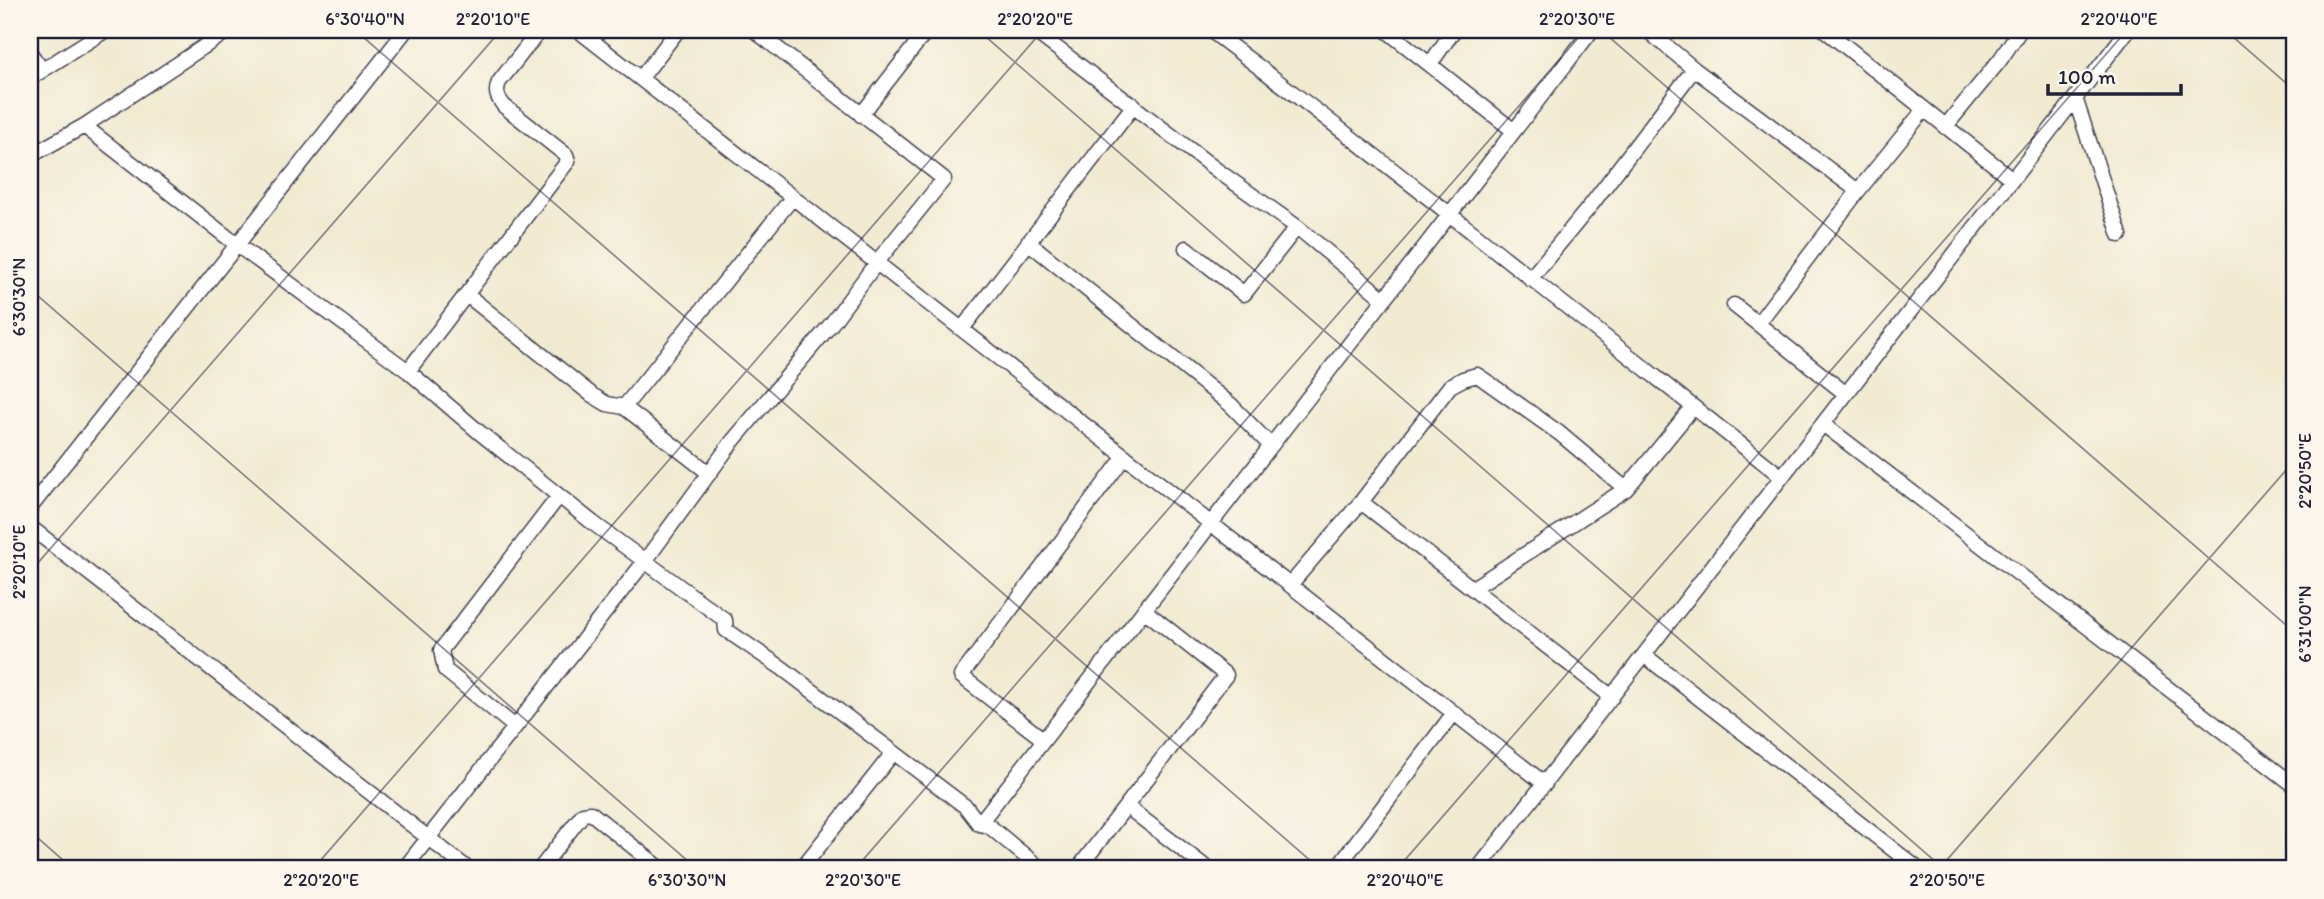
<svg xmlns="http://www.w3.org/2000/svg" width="2324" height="899" font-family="Itim,sans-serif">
	<rect width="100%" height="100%" fill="#fbf7ec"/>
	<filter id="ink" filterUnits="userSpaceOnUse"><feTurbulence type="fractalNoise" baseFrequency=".0143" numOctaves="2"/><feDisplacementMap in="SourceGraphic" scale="14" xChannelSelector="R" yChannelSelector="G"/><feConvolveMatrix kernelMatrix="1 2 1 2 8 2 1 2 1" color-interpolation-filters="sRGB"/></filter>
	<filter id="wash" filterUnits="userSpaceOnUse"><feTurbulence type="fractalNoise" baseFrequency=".00686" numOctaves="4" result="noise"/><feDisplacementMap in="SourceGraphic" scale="28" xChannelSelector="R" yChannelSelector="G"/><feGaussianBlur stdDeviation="1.57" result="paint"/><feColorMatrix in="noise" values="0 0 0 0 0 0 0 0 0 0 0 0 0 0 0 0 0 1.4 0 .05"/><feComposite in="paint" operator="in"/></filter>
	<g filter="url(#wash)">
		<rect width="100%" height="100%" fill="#f1ead1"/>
	</g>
	<g filter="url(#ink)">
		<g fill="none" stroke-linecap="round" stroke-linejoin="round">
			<defs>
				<path id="minor" d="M578,30L1545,784
					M1033,30L1218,171L1297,227L1384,299
					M1210,30C1403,175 1592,327 1782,477
					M1386,30L1514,131
					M1647,30L1694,69L1858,191
					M1825,30L2012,179
					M1050,42L1059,30
					M30,53L42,70
					M1430,64L1454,30
					M30,78L106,30
					M641,78L678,30
					M2075,98L2120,235
					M861,115L927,30
					M84,126L236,244L408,371L479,432L593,523L725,620L726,630L782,668L966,807L979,824L989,826L1041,869
					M1945,127L2000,60L2020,30
					M30,156L84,126L229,30
					M1028,242L1231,405L1271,446
					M1186,248L1244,294L1297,227
					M1530,279L1591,205L1694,69
					M467,295L592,395L607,404L624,407L709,473
					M1734,305L1846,394
					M1759,322L1858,191L1923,111
					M962,329L1134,105
					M408,371L568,161L566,155L504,106C497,97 495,92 499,82L540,30
					M624,407L793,197
					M1823,424L2294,785
					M1361,502L1612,697
					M30,508L406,30
					M30,527L468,869
					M1290,585L1361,502L1450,386L1463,379L1477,375L1483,379L1559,433L1626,489
					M1473,588L1626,489L1693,407
					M1644,655L1918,869
					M515,727L645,561L732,442L832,323L877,262L944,179L754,30
					M1044,740L961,676L1125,456
					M1126,806L1208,869
					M979,824L1592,30
					M404,869L515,727L445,670L441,650L559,496
					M540,869L583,814L591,813L661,869
					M801,869L893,753
					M1078,869L1226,675L1144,610
					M1336,869L1454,713
					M1478,869L2128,30"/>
			</defs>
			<use href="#minor" stroke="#414052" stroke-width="17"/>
			<use href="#minor" stroke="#fff" stroke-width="14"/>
		</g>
	</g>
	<path fill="none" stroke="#22223b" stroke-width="2" stroke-opacity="0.45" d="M355,30L1320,869M978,30L1944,869M1601,30L2294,632M2225,30L2294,90M30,289L697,869M30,572L501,30M30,831L73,869M313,869L1043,30M855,869L1585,30M1397,869L2127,30M1939,869L2294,461"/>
	<rect width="2324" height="899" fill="none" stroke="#fbf7ec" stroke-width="77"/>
	<path d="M2048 84v10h133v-10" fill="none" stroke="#22223b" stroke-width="3.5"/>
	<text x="2058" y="84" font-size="21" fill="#22223b" stroke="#fbf7ec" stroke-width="5" paint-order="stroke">100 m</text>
	<rect x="38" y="38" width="2248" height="822" fill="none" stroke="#22223b" stroke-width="2.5"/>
	<g font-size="18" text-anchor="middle" fill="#22223b">
		<text x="365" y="25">6°30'40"N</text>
		<text x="493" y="25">2°20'10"E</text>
		<text x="1035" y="25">2°20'20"E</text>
		<text x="1577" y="25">2°20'30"E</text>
		<text x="2119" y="25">2°20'40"E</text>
		<text transform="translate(19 297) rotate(-90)" y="6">6°30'30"N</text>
		<text transform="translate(2305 471) rotate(-90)" y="6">2°20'50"E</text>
		<text transform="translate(19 562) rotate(-90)" y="6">2°20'10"E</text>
		<text transform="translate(2305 624) rotate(-90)" y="6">6°31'00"N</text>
		<text x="321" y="886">2°20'20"E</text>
		<text x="687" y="886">6°30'30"N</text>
		<text x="863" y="886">2°20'30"E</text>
		<text x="1405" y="886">2°20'40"E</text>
		<text x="1947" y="886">2°20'50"E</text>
	</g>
</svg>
